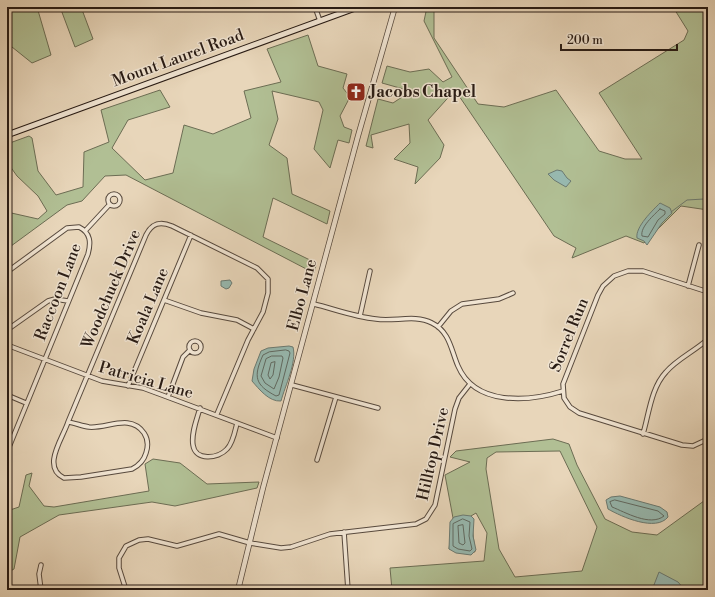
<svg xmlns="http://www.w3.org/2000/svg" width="715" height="597" font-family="'Libre Bodoni',serif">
	<rect width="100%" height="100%" fill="#e8d6ba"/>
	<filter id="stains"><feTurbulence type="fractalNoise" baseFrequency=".005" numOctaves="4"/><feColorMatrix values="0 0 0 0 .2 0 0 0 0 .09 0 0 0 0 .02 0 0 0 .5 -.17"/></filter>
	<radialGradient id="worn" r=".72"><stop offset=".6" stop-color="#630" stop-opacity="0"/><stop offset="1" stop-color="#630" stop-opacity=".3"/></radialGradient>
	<path fill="#b1bf94" stroke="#6c6d54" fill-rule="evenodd" d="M7,7H37L51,55L32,63L7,43Z
		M60,7H81L93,39L75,47Z
		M427,7H434V38L478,104L504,107L556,90L599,151L625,159H642L599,93L684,40L688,31L673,7H708V210L681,206L644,243L626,236L572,258L576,248L554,236L455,90L428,120L444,145L440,158L415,184L418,167L394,159L410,143L409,124L371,135L373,148L366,146L378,99L393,103L405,95L407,90L382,83L387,66L410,72L429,69L443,82L452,77L424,21Z
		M308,35L318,66L347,74L343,88L350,97L340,116L344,127L352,130L349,143L338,140L330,168L314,149L323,110L319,102L272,91L278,119L269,145L287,158L292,194L330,211L327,224L273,198L263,237L314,262L316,265L314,273L126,175L105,176L82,201L67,205L7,249V212L38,219L47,211L38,196L17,176L7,162V144L29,136L32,138L38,171L56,195L83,187L84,152L109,142L101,110L160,90L170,107L128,120L112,148L145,180L173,173L184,125L213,134L251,118L244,91L281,82L267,49Z
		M553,439L569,444L577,465L605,519L632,532L657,535L708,498V590H392L390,568L484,561L487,533L476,513L471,516L475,552L449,549L453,518L445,475L470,462L450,457L456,451ZM560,451L597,527L582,571L515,577L499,549L486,469L487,458L496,452Z
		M153,459L180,463L207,484L259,482L257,488L175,506L152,502L59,515L20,537L14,569L7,573V511L19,507L26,475L32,473L29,486L44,506L54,507L149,491L145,464Z"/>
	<path fill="#97b9b0" stroke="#6b7a72" d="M557,170L562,171L567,178L571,181L566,187L554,180L548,174Z
		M660,203L670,208L672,213L662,223L647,245L644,241L637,238C635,227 653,210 660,203Z
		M230,280L232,283L229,288L226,289L221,286V281Z
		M289,346L293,347C297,362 285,386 281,401C269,402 259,389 252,381L254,369L261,351L268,348Z
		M620,496L660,507L667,512L668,517C656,532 622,517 608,509L606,500L611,497Z
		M463,515L471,516L474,519L473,536L476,550L471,555L456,553L449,549L450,522L454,517Z
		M659,572L678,582L685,590H652Z"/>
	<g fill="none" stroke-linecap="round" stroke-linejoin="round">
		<path stroke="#606a62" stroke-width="1" d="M660,209L665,211V214L658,220L648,237L642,236C640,227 654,215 660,209Z
			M286,350L289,351L290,353L279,395L276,396C255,385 253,377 263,355L269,352Z
			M272,356H282L283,358L279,377L274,389L265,383L261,376L266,359Z
			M275,362L273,375L270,379L268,375L271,363Z
			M615,500L658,511L664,516C650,527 625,512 612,507L610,502Z
			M463,519L470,522L469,536L472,549L470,551L458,549L453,546V524Z
			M463,525L465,543L463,545L459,543L458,526Z"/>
		<path stroke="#6b7a72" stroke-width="1" d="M671,212L687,200L704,199L708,197"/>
		<defs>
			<path id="minor" d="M315,7L320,21
				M108 200a6 6 0 1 1 12 0a6 6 0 1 1-12 0Z
				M85,231L110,204
				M7,272L67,228L79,227C91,233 91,243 88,254L7,452
				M688,286L699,245
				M708,292L643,271H628L614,276L603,286L598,295L563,384L564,398L570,407L579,413L682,445L693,446L708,439
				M164,300L201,313L237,320L254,329
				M314,304C334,309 355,317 376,319C394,322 415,314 432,323C450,332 451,350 458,366C475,406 528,402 563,391
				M360,316L370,271
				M438,327L451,311L462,304L499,299L513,293
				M7,330L48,301L55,299L68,301
				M189 347a6 6 0 1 1 12 0a6 6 0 1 1-12 0Z
				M7,345L102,381L143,388L162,395L277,438
				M292,385L378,408
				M128,386L191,235
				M7,395L26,403
				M168,397L183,357L190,350
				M200,408C197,419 191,433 193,445C195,461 218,459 227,449C233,443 235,431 237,423
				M68,422L146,235C152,223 160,221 172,226L257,268L268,279V293L263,312L248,340L217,414
				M68,422C75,423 82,426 89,427C107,429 130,413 144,433C148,439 148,447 146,453C144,460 138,466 132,469L81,477L64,478C41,467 63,438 68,422Z
				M643,434C649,414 651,388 666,372C677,359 695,351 708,339
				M317,460L336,397
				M344,532L348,590
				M41,590L39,574L41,565
				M126,590L119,568V558L126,546L139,540L148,539L177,546L219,534L250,543L281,548L291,547L330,534L416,524L426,519L435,505L455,409L459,398L470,384"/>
			<path id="tertiary" d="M238,590L263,488L358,136L395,7"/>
			<path id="secondary" d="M7,135L358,7"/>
		</defs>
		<use href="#minor" stroke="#584a3e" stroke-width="5.5"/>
		<use href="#tertiary" stroke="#584a3e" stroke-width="6"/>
		<use href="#secondary" stroke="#281b14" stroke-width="7"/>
		<use href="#minor" stroke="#f0e4d2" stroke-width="3.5"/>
		<use href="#tertiary" stroke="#f0e4d2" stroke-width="4.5"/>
		<use href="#secondary" stroke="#f0e4d2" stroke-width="5"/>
	</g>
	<defs>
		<symbol id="church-square" viewBox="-11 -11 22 22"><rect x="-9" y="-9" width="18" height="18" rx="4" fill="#8f2418" stroke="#f0e4d2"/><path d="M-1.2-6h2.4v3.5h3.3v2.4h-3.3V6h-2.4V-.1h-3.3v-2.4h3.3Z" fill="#fff"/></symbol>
	</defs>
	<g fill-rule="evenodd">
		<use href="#church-square" x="345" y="81" width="22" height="22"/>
	</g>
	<g text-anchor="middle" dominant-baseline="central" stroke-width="3" stroke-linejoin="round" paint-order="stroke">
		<g font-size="16" fill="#281b14" stroke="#f0e4d2">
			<text transform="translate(178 58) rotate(-20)">Mount Laurel Road</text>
			<text transform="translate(111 289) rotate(-67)">Woodchuck Drive</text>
			<text transform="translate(58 292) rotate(-69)">Raccoon Lane</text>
			<text transform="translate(302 295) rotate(-75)">Elbo Lane</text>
			<text transform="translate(148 306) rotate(-67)">Koala Lane</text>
			<text transform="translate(569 335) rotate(-68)">Sorrel Run</text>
			<text transform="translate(146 380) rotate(16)">Patricia Lane</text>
			<text transform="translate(433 454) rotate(-77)">Hilltop Drive</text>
		</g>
		<g font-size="16" font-weight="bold" fill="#281b14" stroke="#f0e4d2" text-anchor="start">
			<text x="370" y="92">Jacobs Chapel</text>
		</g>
	</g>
	<rect width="715" height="597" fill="none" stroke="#e8d6ba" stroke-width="24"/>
	<rect x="8" y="8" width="699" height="581" fill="none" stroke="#281b14" stroke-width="2"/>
	<rect x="12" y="12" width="691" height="573" fill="none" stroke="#281b14"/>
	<path d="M561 44v6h116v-6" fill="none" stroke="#281b14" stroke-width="2"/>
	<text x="567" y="44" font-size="12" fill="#281b14" stroke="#f0e4d2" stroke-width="3" paint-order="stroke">200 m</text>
	<rect width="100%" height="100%" filter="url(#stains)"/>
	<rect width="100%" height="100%" fill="url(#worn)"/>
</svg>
